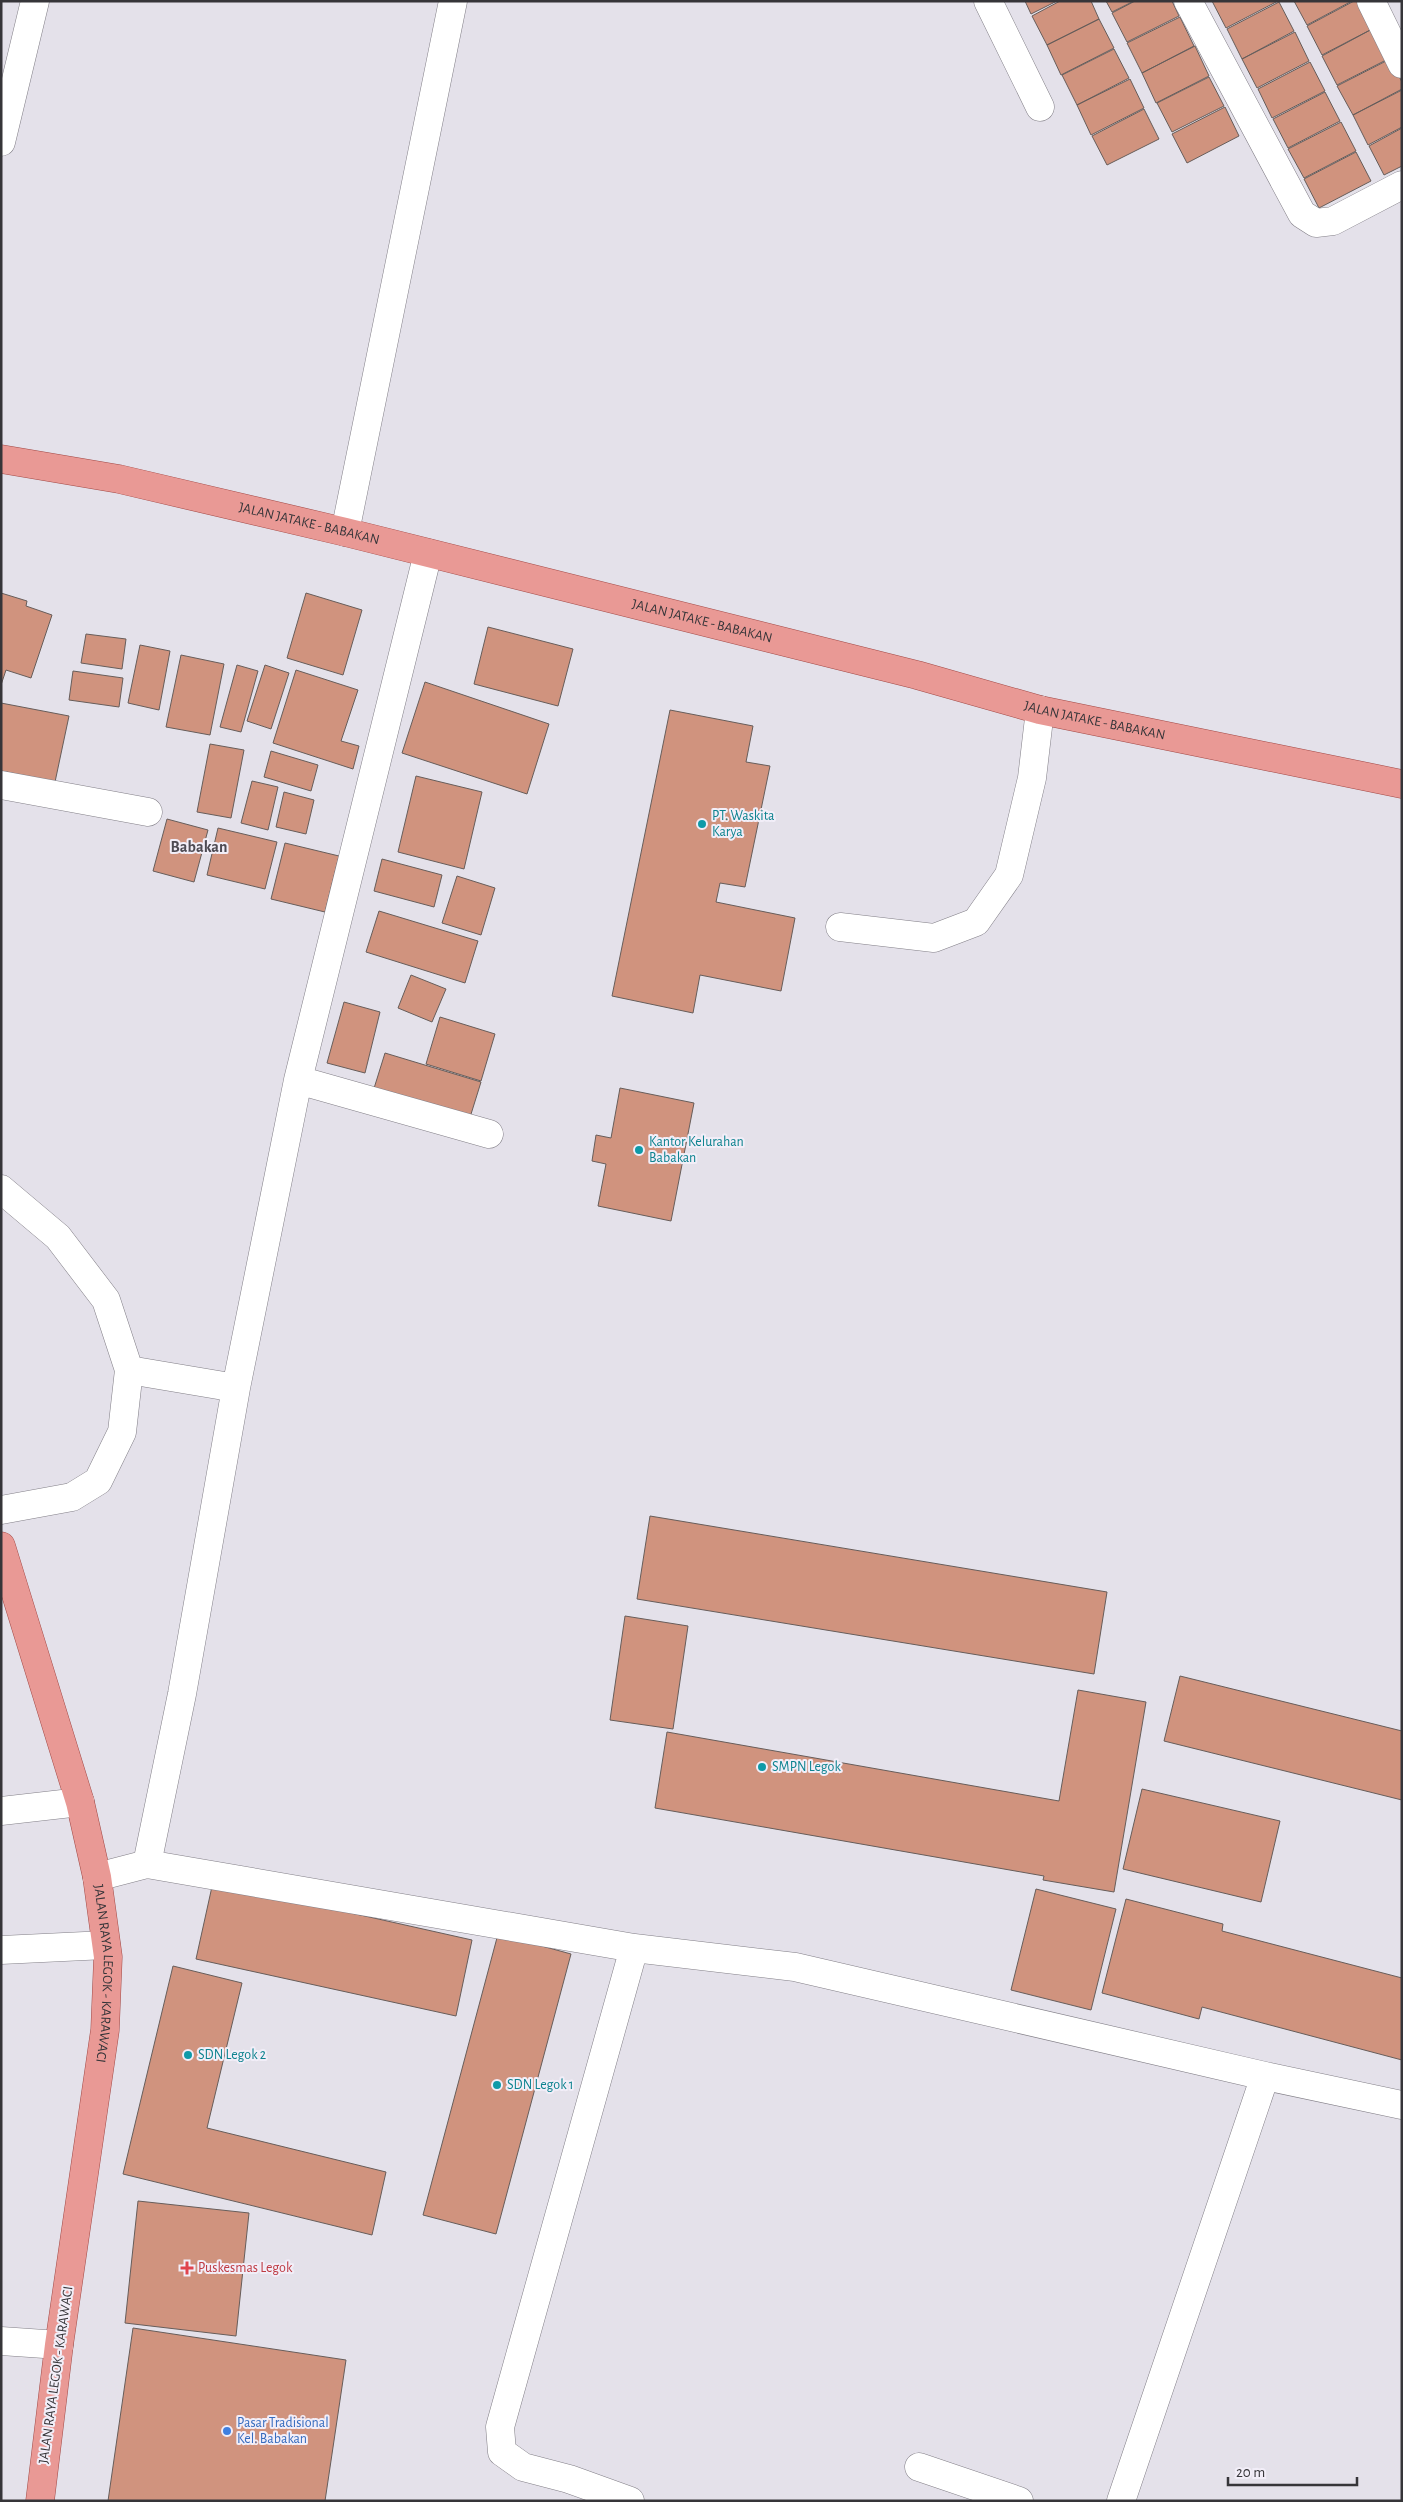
<svg xmlns="http://www.w3.org/2000/svg" width="1403" height="2502" font-family="'Alegreya Sans',sans-serif">
	<rect width="100%" height="100%" fill="#e4e1ea"/>
	<path fill="#d0937e" stroke="#675d5a" d="M1025,1H1057L1031,14Z
		M1060,1H1091L1099,19L1047,45L1032,16Z
		M1106,1H1134L1112,12Z
		M1135,1H1172L1179,16L1127,42L1112,13Z
		M1212,1H1278L1226,28Z
		M1294,1H1352L1307,25Z
		M1354,1H1360L1374,28L1322,55L1307,26Z
		M1279,2L1294,31L1242,59L1227,29Z
		M1180,17L1194,46L1142,73L1127,43Z
		M1099,19L1114,48L1061,75L1047,45Z
		M1374,28L1390,58L1337,85L1322,56Z
		M1295,32L1309,61L1257,88L1242,59Z
		M1195,46L1209,76L1156,103L1142,73Z
		M1114,49L1129,78L1077,105L1062,75Z
		M1390,59L1402,82V89L1353,115L1337,86Z
		M1310,62L1325,91L1272,118L1258,89Z
		M1209,77L1224,106L1172,132L1157,103Z
		M1130,79L1144,108L1091,135L1077,105Z
		M1402,90V127L1368,145L1353,115Z
		M1325,92L1340,121L1288,148L1273,119Z
		M1225,107L1239,136L1187,163L1172,134Z
		M1144,109L1159,139L1107,165L1092,136Z
		M1341,122L1356,151L1304,178L1288,149Z
		M1402,128V166L1384,175L1369,146Z
		M1356,152L1371,181L1319,208L1304,179Z
		M1,593L27,601L26,606L52,615L31,678L6,670L1,685Z
		M306,593L362,610L343,675L287,658Z
		M488,627L573,649L558,706L474,684Z
		M86,634L126,639L122,669L81,663Z
		M140,645L170,651L159,710L128,703Z
		M181,655L224,664L210,735L166,727Z
		M237,665L258,671L241,732L220,727Z
		M265,665L289,673L271,729L247,721Z
		M296,670L358,690L341,741L359,746L353,769L273,743Z
		M73,671L123,678L119,707L69,700Z
		M425,682L549,724L527,794L402,753Z
		M1,703L69,716L55,782L1,771Z
		M670,710L753,726L746,762L770,766L745,887L720,883L716,902L795,918L781,991L700,975L693,1013L612,996Z
		M210,744L244,750L231,818L197,812Z
		M271,751L318,765L311,791L264,777Z
		M416,776L482,792L464,869L398,852Z
		M252,781L278,787L268,830L241,823Z
		M284,792L314,800L306,834L276,827Z
		M167,819L208,830L194,882L153,871Z
		M218,828L277,842L265,889L207,875Z
		M285,843L339,856L325,912L271,899Z
		M382,859L442,875L434,907L374,891Z
		M457,876L495,888L481,935L442,923Z
		M379,911L478,941L465,983L366,952Z
		M411,975L446,989L432,1022L398,1008Z
		M344,1002L380,1012L365,1073L327,1063Z
		M440,1017L495,1034L481,1081L426,1064Z
		M385,1053L481,1082L467,1127L371,1098Z
		M620,1088L694,1103L671,1221L598,1206L606,1164L592,1161L596,1135L611,1138Z
		M650,1516L1107,1592L1094,1674L637,1599Z
		M625,1616L688,1626L673,1729L610,1720Z
		M1180,1676L1402,1731V1800L1164,1741Z
		M1078,1690L1146,1702L1114,1892L1043,1880L1044,1876L655,1808L667,1732L1059,1801Z
		M1142,1789L1280,1821L1261,1902L1123,1869Z
		M213,1882L472,1940L456,2016L196,1959Z
		M1036,1889L1116,1909L1091,2010L1011,1990Z
		M1126,1899L1223,1924L1222,1931L1402,1978V2060L1202,2007L1199,2019L1102,1993Z
		M498,1934L571,1954L496,2234L423,2215Z
		M173,1966L242,1983L207,2128L386,2172L372,2235L123,2174Z
		M138,2201L249,2213L236,2336L125,2323Z
		M133,2328L346,2360L325,2501H108Z"/>
	<g fill="none" stroke-linecap="round" stroke-linejoin="round">
		<defs>
			<path id="minor" d="M988,1L1040,107
				M1188,1L1302,214L1316,223L1333,221L1402,185
				M1371,1L1402,64
				M1,142L35,1
				M345,532L453,1
				M1,785L148,812
				M840,927L934,938L976,922L1009,875L1032,778L1040,710
				M298,1080L489,1134
				M1,1189L58,1237L106,1300L129,1370L122,1432L98,1481L72,1497L1,1510
				M129,1370L236,1388
				M1,1811L80,1802
				M147,1864L182,1694L236,1388L298,1080L428,553
				M97,1877L147,1864L634,1948L795,1967L1265,2076L1402,2105
				M1,1950L106,1945
				M1,2341L59,2345
				M919,2467L1019,2501
				M630,2501L569,2479L523,2467L502,2452L500,2427L634,1948
				M1121,2501L1265,2076"/>
			<g id="major">
				<path id="s1" d="M1,459L119,479L345,532L917,675L1040,710L1402,784"/>
				<path id="s2" d="M1,1546L80,1802L97,1877L108,1957L105,2030L59,2345L40,2501"/>
			</g>
		</defs>
		<use href="#minor" stroke="#827f87" stroke-width="29"/>
		<use href="#major" stroke="#a14a47" stroke-width="29"/>
		<use href="#minor" stroke="#fff" stroke-width="28"/>
		<use href="#major" stroke="#e99995" stroke-width="28"/>
	</g>
	<g fill="#0f9aa8" stroke="#f2eef8" stroke-width="2">
		<circle cx="702" cy="824" r="5"/>
		<circle cx="639" cy="1150" r="5"/>
		<circle cx="762" cy="1767" r="5"/>
		<circle cx="188" cy="2055" r="5"/>
		<circle cx="497" cy="2085" r="5"/>
	</g>
	<path fill="#e0444e" stroke="#f2eef8" stroke-width="2" d="M184.5 2260.5h5v5h5v5h-5v5h-5v-5h-5v-5h5z"/>
	<circle fill="#3f7fe0" stroke="#f2eef8" stroke-width="2" cx="227" cy="2431" r="5"/>
	<g text-anchor="middle" dominant-baseline="central" stroke-width="4" stroke-linejoin="round" paint-order="stroke">
		<g font-size="14" fill="#363539" stroke="#f2eef8">
			<text stroke="none"><textPath href="#s1" startOffset="315">JALAN JATAKE - BABAKAN</textPath></text>
			<text stroke="none"><textPath href="#s1" startOffset="720">JALAN JATAKE - BABAKAN</textPath></text>
			<text stroke="none"><textPath href="#s1" startOffset="1125">JALAN JATAKE - BABAKAN</textPath></text>
			<text stroke="none"><textPath href="#s2" startOffset="442">JALAN RAYA LEGOK - KARAWACI</textPath></text>
			<text transform="translate(56 2375) rotate(-82)">JALAN RAYA LEGOK - KARAWACI</text>
		</g>
		<g font-size="14" fill="#0d838f" stroke="#f2eef8" text-anchor="start">
			<text x="712" y="816">PT. Waskita<tspan x="712" dy="16">Karya</tspan></text>
			<text x="649" y="1142">Kantor Kelurahan<tspan x="649" dy="16">Babakan</tspan></text>
			<text x="772" y="1767">SMPN Legok</text>
			<text x="198" y="2055">SDN Legok 2</text>
			<text x="507" y="2085">SDN Legok 1</text>
		</g>
		<g font-size="14" fill="#be3a42" stroke="#f2eef8" text-anchor="start">
			<text x="198" y="2268">Puskesmas Legok</text>
		</g>
		<g font-size="14" fill="#366cbe" stroke="#f2eef8" text-anchor="start">
			<text x="237" y="2423">Pasar Tradisional<tspan x="237" dy="16">Kel. Babakan</tspan></text>
		</g>
		<g font-size="16" font-weight="bold" fill="#4e4b53" stroke="#f2eef8">
			<text x="199" y="847">Babakan</text>
		</g>
	</g>
	<rect width="1403" height="2502" fill="none" stroke="#363539" stroke-width="5"/>
	<path d="M1228 2477v8h129v-8" fill="none" stroke="#363539" stroke-width="2.5"/>
	<text x="1236" y="2477" font-size="15" fill="#363539" stroke="#f2eef8" stroke-width="4" paint-order="stroke">20 m</text>
</svg>
